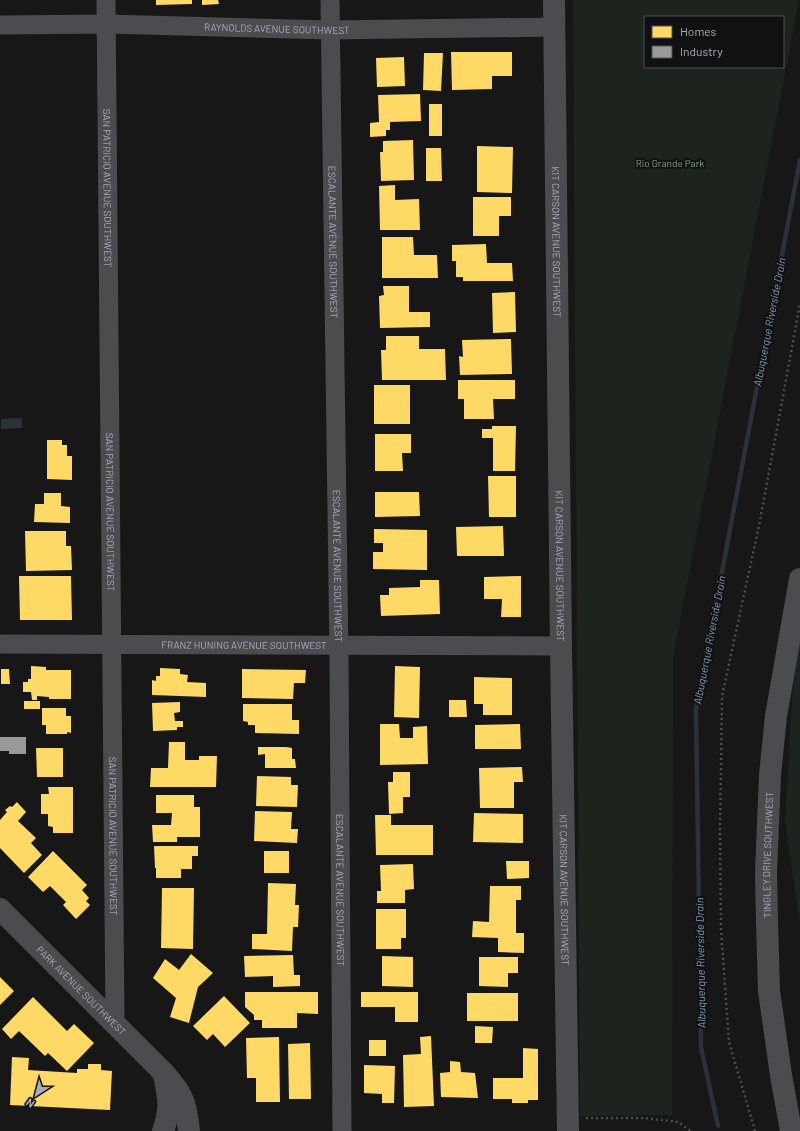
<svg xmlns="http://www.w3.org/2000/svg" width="800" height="1131" font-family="Barlow,sans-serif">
	<rect width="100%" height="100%" fill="#171717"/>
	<path fill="#1d241e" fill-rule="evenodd" d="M573,0H799L673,658L672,1115L580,1116ZM645,17H783V67H645Z
		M800,627V924L785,821L792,702Z"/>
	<path fill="#2a3239" d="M22,418V428L1,429V419Z"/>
	<path fill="#ffd966" d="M156,0H192V4L156,5Z
		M202,0H218L219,4L202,5Z
		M451,52H512V76H492V89L452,90Z
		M424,53H443L441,91L423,90Z
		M404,57L405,86L377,87L376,58Z
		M420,94L421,121L390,122V130H386V136L370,137V123L379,122L378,95Z
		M429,104H442V136H429Z
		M413,140L414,180L381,181L380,152H383V141Z
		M477,146L513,147L512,193L477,192Z
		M426,148H441L442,181H426Z
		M395,185V200L419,199L420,230H380L379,186Z
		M473,197H511V216H499V236H473Z
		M382,237H413L414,255H437L438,278H382Z
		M486,244L487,263H512L513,281H463V277H456V261H452V245Z
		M383,286H409V312H430V327L380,328L379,296L384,295Z
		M515,292L516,332L493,333L492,293Z
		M386,336H419V349H445L446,380H382L381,350H386Z
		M511,339L512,374L460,375L459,356L463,357L462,340Z
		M458,380H515V399H493L494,419H464V399H458Z
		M374,385H410V424H374Z
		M492,426H516L515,471H493V438H482V429H492Z
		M375,434H411V453H402L403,471H375Z
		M47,440H62V445H67V456H72V480L47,479Z
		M488,476H516V517H489Z
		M375,492H419L420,516L375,517Z
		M44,493H61V506L70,507V523L34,522L35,504H44Z
		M503,526L504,556H457L456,527Z
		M374,529L427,530V570L373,569V552H383V543H374Z
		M25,531H66V546H71L72,570L26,571Z
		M19,576H71L72,620H20Z
		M521,576V617H501L502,599H484V577Z
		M420,580H439L440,614L381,616L380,595H389V588L420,587Z
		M31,666L46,667V670H71V699H49V697L37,696V700H32L31,692H23V682H28V679H31Z
		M395,666L420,667L419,718L394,717Z
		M160,668L180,669V674L188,675L187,682L206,683V697L152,695V680L156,681V676H160Z
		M1,669H9L10,684H1Z
		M242,669L306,670L305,683H294L293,699L242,698Z
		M474,677L512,678V715H483V704H474Z
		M449,700H466L467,717H449Z
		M24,701H40V709H24Z
		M180,702V712L174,713L175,721H183V727H177V730L153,731L152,703Z
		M243,704H292V720H299V734L255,733V725H248V722L243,721Z
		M42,708H66V716H71V733L67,732V734H46V725H42Z
		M380,724H399L400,738H413V727L427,726L428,764L380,765Z
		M520,724L521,749H475V725Z
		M169,742H185V760H199V756H217L216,787H150L151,768H168Z
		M258,747H286L292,748V759H295L296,768H265V754L258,755Z
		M36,748H63V777H37Z
		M522,767L523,782H514V808H480L479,768Z
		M393,772H410V797H403V813L389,814L388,782H393Z
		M257,776L291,777V785H298L297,807L256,806Z
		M48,787H73V833H53V827L48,826V814H41V794H49Z
		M156,795H194V807H200V837H177V842H153L152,825H171L172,813H156Z
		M17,802L26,812L18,821L36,838L31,843L42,855L24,873L0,848V820L7,812L5,810L10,806L12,807Z
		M255,811L292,812L291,829H298L297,843L254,841Z
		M474,813L523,814V843L473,842Z
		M375,815H391V825H433V855H376Z
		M154,846H198V856H192V869H181V878H156V868H155Z
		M53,851L87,885L82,890L89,898L86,901L90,905L76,919L63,905L66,902L50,886L43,892L28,877Z
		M264,851H289V873H264Z
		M506,861H529V878L507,879Z
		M413,864L414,889L405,890V903H377V891H381L380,865Z
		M268,883L296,884L295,905H299L298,927H293L292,951L252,949V934H267Z
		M490,886H521V900H516V933H524V953L498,952V938L472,937L473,921L489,922Z
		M162,888H194L193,949L161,948Z
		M376,909H406V938H401V949H376Z
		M191,954L213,973L198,987L189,1023L170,1017L176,998L153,978L165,959L179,970Z
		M293,955L294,975H300V986L273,987V976L245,977L244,956Z
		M382,956L413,957V987L382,986Z
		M479,957H518V973H508V987L479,986Z
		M0,977L14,991L0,1005Z
		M245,992H318V1014L297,1013V1028H262V1020H254V1015L245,1007Z
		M361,992H418V1022H395V1007H361Z
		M467,993H518V1021H467Z
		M224,996L250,1023L225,1047L213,1034L207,1040L193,1026Z
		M33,997L67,1031L74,1024L94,1043L67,1071L48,1053L45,1056L19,1031L11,1039L2,1029Z
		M475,1026L493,1027L492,1043H475Z
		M431,1036L434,1106L404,1107L403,1055L421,1054L420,1037Z
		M279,1037L280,1102H256V1078H247L246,1038Z
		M369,1040H386V1056H369Z
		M310,1043L311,1099H289L288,1044Z
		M523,1048L538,1049V1100H528V1103H512V1099H493V1078H523Z
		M12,1057L29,1058L28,1070L77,1073V1069H88V1064H101V1070L112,1071L110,1110L10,1105Z
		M450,1061L460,1062L461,1072L475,1073L478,1098L441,1097L440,1073L450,1072Z
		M364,1065L395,1066L394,1103H382V1094L364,1093Z"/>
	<path fill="#999" d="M0,737H26V754H9V751H0Z"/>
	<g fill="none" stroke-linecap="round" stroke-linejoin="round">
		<path stroke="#2a3239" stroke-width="4.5" d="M718,1126L701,1047L696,709L800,160"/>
		<path stroke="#4d4e52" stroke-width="2.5" stroke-dasharray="2 3" stroke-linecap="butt" d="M586,1118H644L678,1122L691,1131
			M755,1131L729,1042L721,930L720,833L722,696L759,526L800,304"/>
		<g stroke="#4b4c50" stroke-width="19">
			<path id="s1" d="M106,0L115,1023"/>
			<path id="s2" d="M330,0L339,659L342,1131"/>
			<path id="s3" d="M0,25L106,24L330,30L555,27"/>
			<path id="s4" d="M0,644L561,646"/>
		</g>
		<g stroke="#4b4c50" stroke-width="22">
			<path id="s5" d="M554,0L561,646L568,1131"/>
			<path id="s6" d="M0,909L163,1072C183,1094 186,1102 189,1131"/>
			<path d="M163,1131C171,1109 169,1098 164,1075"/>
			<path id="s7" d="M791,1131L781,1075L769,991L767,922L766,872L770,775L776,716L800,579"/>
		</g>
	</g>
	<g text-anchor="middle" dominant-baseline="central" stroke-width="4" stroke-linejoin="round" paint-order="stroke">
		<g font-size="10" fill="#a8adb8" stroke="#111113">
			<text stroke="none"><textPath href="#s3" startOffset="277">RAYNOLDS AVENUE SOUTHWEST</textPath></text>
			<text stroke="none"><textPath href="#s1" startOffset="188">SAN PATRICIO AVENUE SOUTHWEST</textPath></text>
			<text stroke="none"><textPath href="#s2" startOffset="242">ESCALANTE AVENUE SOUTHWEST</textPath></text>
			<text stroke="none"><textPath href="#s5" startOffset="242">KIT CARSON AVENUE SOUTHWEST</textPath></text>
			<text stroke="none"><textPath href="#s1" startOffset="512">SAN PATRICIO AVENUE SOUTHWEST</textPath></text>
			<text stroke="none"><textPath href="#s2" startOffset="566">ESCALANTE AVENUE SOUTHWEST</textPath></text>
			<text stroke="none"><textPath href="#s5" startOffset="566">KIT CARSON AVENUE SOUTHWEST</textPath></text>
			<text stroke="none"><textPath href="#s4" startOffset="244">FRANZ HUNING AVENUE SOUTHWEST</textPath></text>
			<text stroke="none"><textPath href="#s1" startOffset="836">SAN PATRICIO AVENUE SOUTHWEST</textPath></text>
			<text stroke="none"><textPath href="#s7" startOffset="278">TINGLEY DRIVE SOUTHWEST</textPath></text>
			<text stroke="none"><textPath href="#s2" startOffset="890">ESCALANTE AVENUE SOUTHWEST</textPath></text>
			<text stroke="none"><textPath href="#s5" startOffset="890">KIT CARSON AVENUE SOUTHWEST</textPath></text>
			<text stroke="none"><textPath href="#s6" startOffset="115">PARK AVENUE SOUTHWEST</textPath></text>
		</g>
		<g font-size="10" fill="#7fa381" stroke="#111113">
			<text x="670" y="163">Rio Grande Park</text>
		</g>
		<g font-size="11" font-style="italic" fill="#7f9bb3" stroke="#111113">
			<text transform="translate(769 322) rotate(-79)">Albuquerque Riverside Drain</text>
			<text transform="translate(709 640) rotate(-79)">Albuquerque Riverside Drain</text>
			<text transform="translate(700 963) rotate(-91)">Albuquerque Riverside Drain</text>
		</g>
	</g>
	<rect x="644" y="16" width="140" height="52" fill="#111113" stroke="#4d4f55"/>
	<rect x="652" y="26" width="20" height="12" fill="#ffd966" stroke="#4d4f55"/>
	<text x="680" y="36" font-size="12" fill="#a8adb8">Homes</text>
	<rect x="652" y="46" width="20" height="12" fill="#999999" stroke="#4d4f55"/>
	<text x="680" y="56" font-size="12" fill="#a8adb8">Industry</text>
	<g transform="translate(36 1095) rotate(216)" stroke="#111113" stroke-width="3" paint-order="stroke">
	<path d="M0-3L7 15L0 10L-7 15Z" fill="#a8adb8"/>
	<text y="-6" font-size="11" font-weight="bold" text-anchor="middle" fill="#a8adb8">N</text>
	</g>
</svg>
